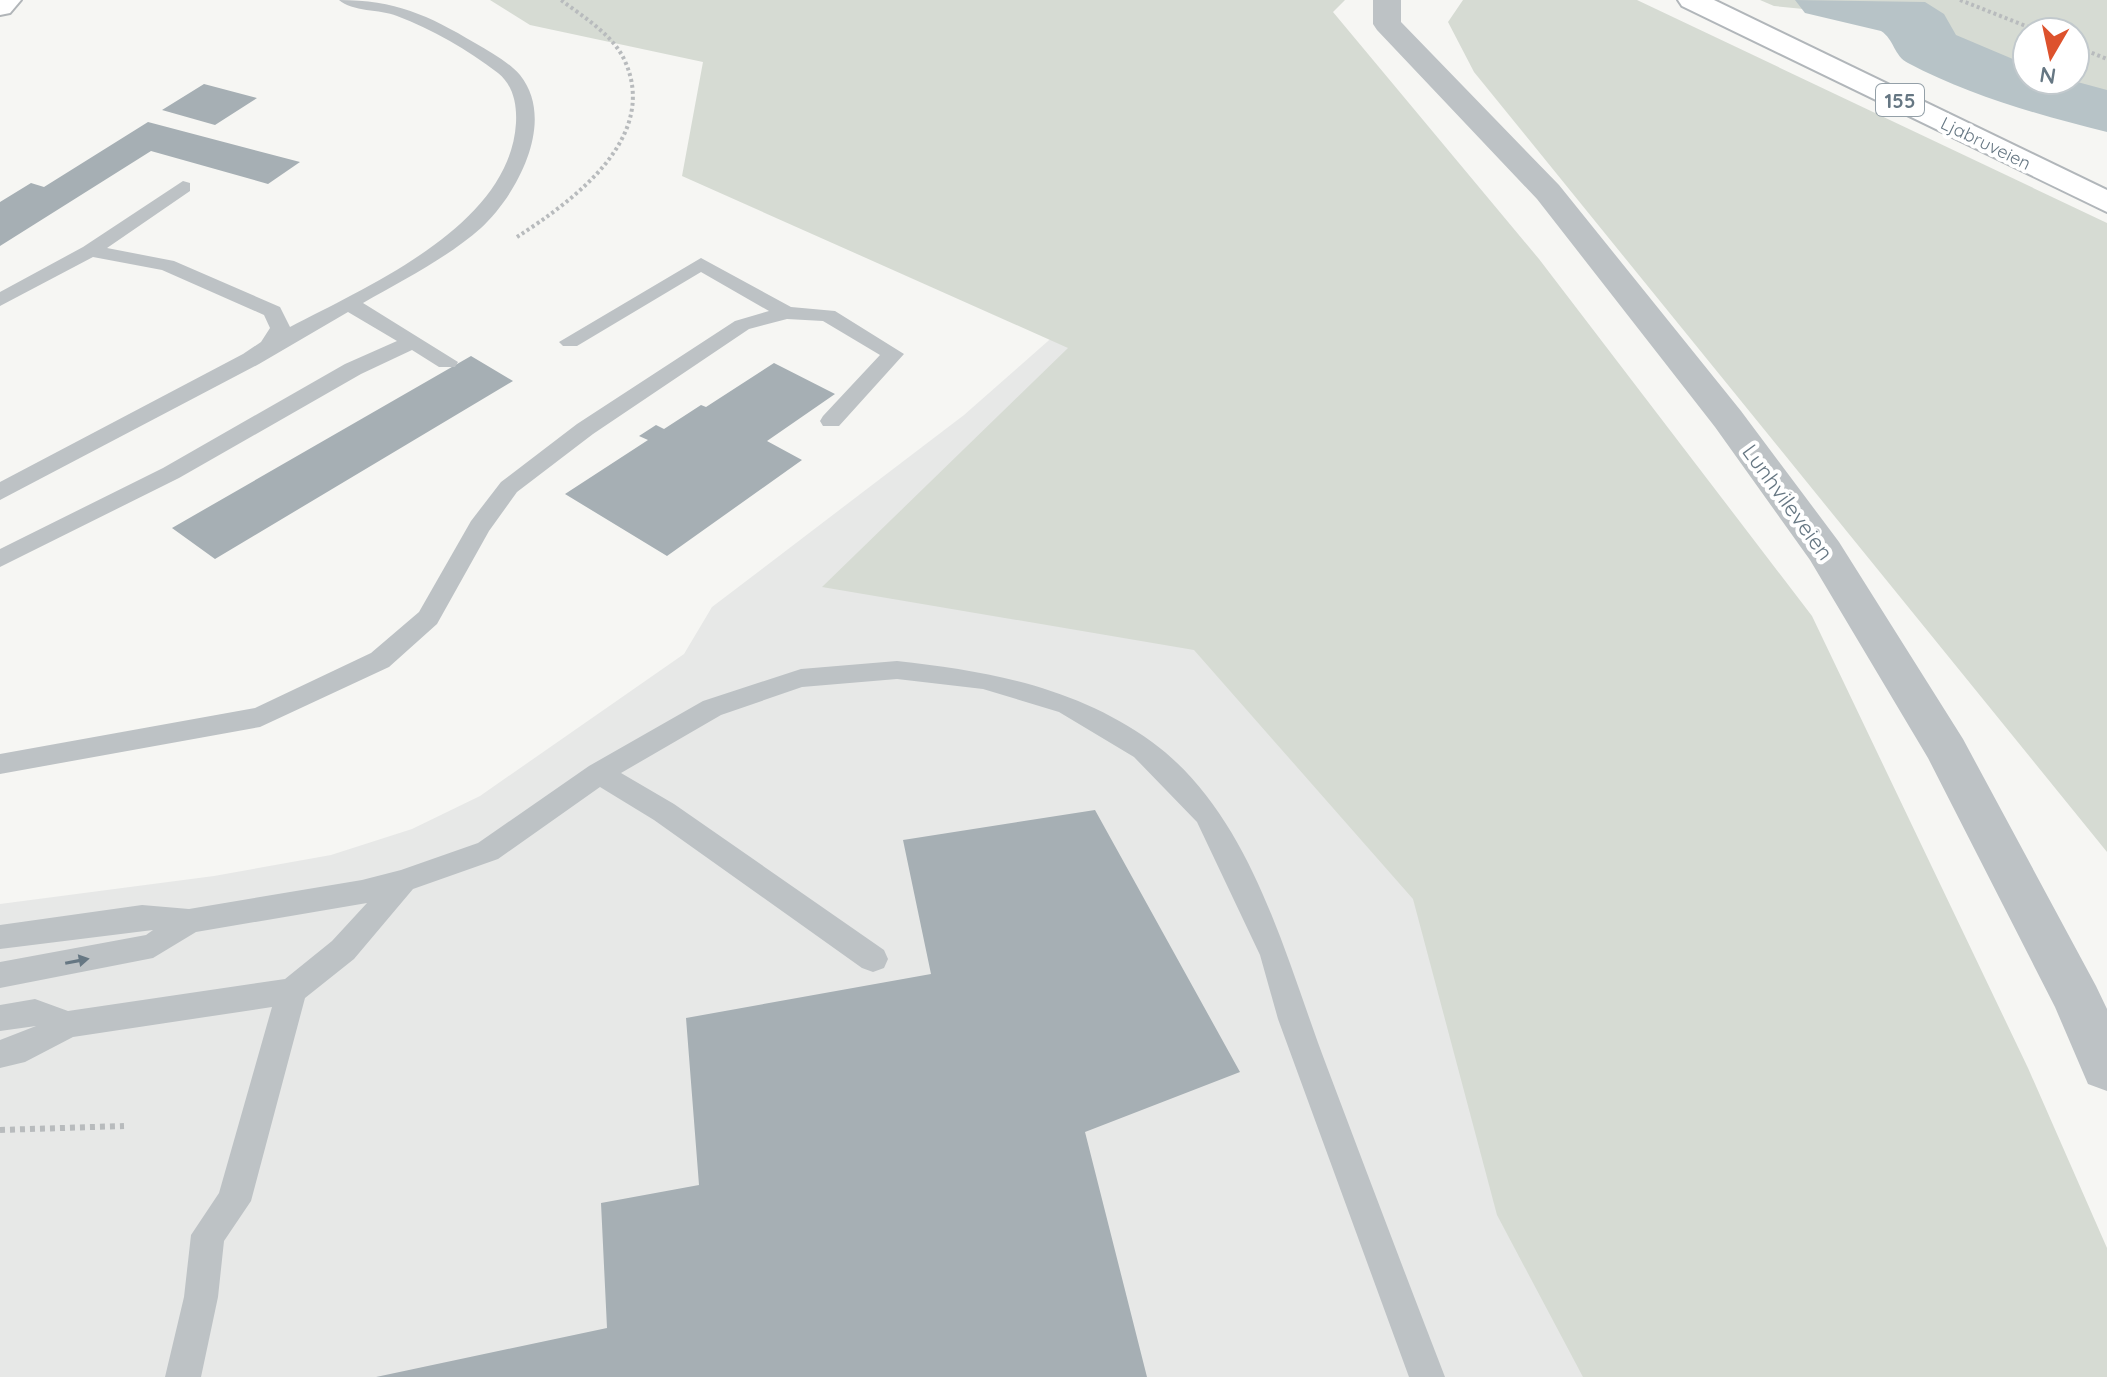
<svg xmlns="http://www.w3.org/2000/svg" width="2107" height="1377" font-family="Quicksand,sans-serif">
	<rect width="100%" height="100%" fill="#f6f6f3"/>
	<path fill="#e7e8e7" d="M1118,322L1704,1377H0V904L214,876L331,855L412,829L480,796L684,654L712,607L964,415L1056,334Z"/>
	<path fill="#d6dbd3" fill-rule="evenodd" d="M490,0H1345L1333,12L1539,259L1812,616L2028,1068L2107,1248V1377H1583L1497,1215L1413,899L1194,650L822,587L1068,348L682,176L703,62L530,25Z
		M1463,0H1637L2107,223V852L1474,72L1448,22Z
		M1760,0H2107V112L1854,14L1774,6ZM2075,32V80H2027V32Z"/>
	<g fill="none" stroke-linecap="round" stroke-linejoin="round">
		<path fill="#b7c3c7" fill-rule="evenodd" d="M1795,0L1925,2L1944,14L1956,35L2027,65V80H2070L2107,90V132C2039,115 1970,96 1908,63C1894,56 1894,39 1881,31L1805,13Z"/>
	</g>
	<path fill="#a6afb4" d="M204,84L257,98L215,125L162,110Z
		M148,122L300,162L268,184L151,151L0,246V202L31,183L44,187Z
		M471,356L513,381L215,559L172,528Z
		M774,363L835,394L767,441L802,460L667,556L565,494L648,440L639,436L656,425L664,429L701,405L706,407Z
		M1095,810L1240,1072L1085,1132L1147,1377H376L607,1328L601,1203L699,1185L686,1018L931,974L903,840Z"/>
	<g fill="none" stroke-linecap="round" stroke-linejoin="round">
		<defs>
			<path id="primary" d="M1678,0H1714L2107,190V212L1682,6Z"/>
			<path id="motorway" d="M0,0H21L10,13L0,15Z"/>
		</defs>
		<use href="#primary" stroke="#b1b6ba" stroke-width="4"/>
		<use href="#motorway" stroke="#b1b5b8" stroke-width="4"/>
		<path stroke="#b8bbbd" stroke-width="4" stroke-dasharray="3 3" stroke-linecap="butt" d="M1960,0L2041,32
			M2075,46L2107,59
			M517,237C574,200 661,137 624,59C612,34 582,16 561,0"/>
		<path stroke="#b8bbbd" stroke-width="6" stroke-dasharray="5 5" stroke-linecap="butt" d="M0,1130L124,1126"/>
		<path fill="#bdc2c5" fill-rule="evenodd" d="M339,0C395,0 428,15 475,43C490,52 509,62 520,75C557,121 517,195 481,228C447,258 403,280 363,303L458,362L455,367H439L412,350L361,374L179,478L0,567V549L163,468L345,364L397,341L348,312L259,364L0,500V482L243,354L261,342L270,328L264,315L162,270L93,257L0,306V292L83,247L183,181L190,183V191L107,248L174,261L280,307L290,327C370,285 510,225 516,123C517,104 513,85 498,73C468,50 432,29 397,16C380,9 352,12 339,0Z
			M701,258L791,307L835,311L904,354L839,426H823L820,421L823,416L880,355L823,321L787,319L749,329L593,434L517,492L489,531L437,624L389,667L260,727L0,774V754L255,708L371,653L419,612L471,521L501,482L577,424L735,321L769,311L701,272L577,346H563L559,342Z
			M897,661C988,671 1076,687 1152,742C1252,815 1285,957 1327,1067C1366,1170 1405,1274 1445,1377H1409L1278,1019L1260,955L1197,822L1134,757L1059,712L983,689L897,679L802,687L721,715L621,773L674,804L884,950L888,959L884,968L873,972L862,968L654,820L600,787L498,859L413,889L354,959L305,998L251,1201L224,1241L218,1297L201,1377H165L184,1297L191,1235L219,1193L272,1007L73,1037L25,1062L0,1068V1040L36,1026L0,1031V1005L35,999L68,1011L285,979L332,941L367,903L196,932L153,958L0,988V962L146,935L153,930L0,949V925L142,905L189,909L362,880L401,870L478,843L589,766L703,701L801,669Z"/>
		<path fill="#bdc2c5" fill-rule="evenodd" d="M1373,0H1401V22L1559,185L1741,411L1839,542L1963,739L2096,986L2107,1009V1091L2088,1084L2055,1007L1928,758L1810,560L1715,427L1537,199L1377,30L1373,24Z"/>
		<use href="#primary" fill="#fff" fill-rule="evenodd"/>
		<use href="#motorway" fill="#fff" fill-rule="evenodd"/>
	</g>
	<defs><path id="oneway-solid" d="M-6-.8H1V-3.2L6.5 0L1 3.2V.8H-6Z" transform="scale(2)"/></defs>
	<use fill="#667783" href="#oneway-solid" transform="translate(77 961) rotate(-11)"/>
	<g text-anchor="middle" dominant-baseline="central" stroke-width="8" stroke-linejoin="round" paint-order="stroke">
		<g font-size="18" fill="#667783" stroke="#fff">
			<text transform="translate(1986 143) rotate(26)">Ljabruveien</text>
		</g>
		<rect fill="#fff" stroke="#94a0a8" stroke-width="2" x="1876" y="84" width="48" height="32" rx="6"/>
		<g font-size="20" font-weight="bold" fill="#667783">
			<text x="1900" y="100">155</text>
		</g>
		<g font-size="22" fill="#667783" stroke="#fff">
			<text transform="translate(1788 502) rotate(54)">Lunhvileveien</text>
		</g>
	</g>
	<g transform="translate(2051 56) rotate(189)"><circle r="38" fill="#ffffff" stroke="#c2c9cd" stroke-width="2"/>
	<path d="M0-6L14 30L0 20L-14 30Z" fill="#dd522d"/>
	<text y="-12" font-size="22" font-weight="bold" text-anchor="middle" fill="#667783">N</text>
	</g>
</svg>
